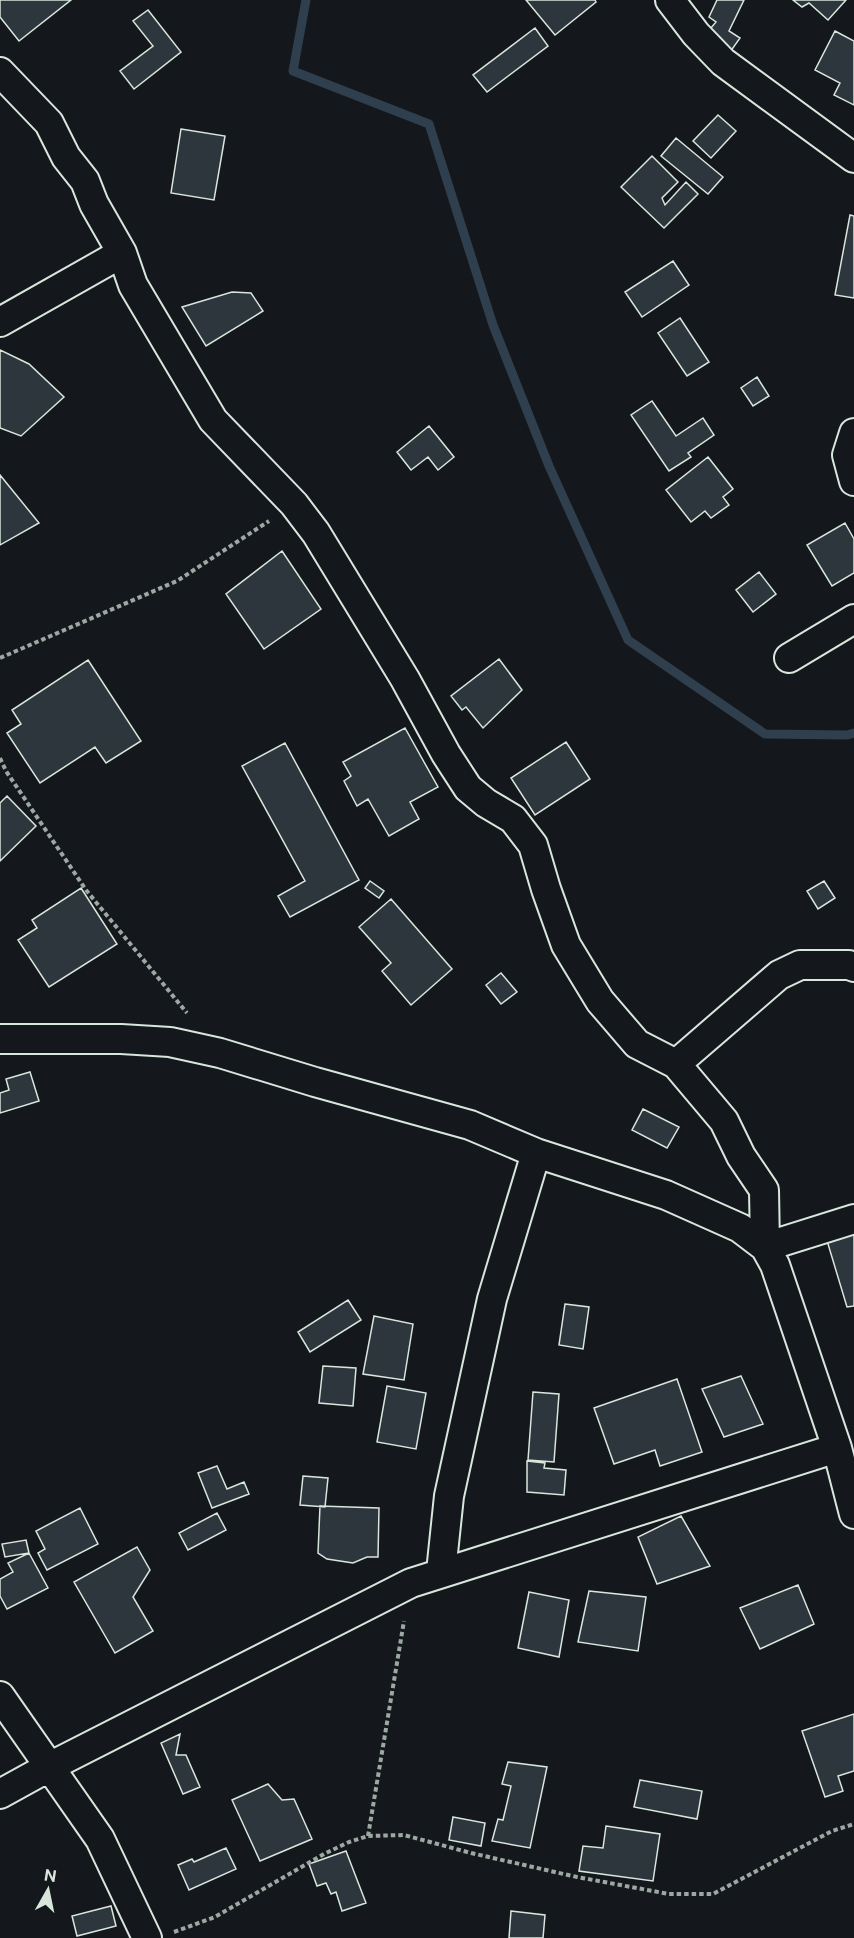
<svg xmlns="http://www.w3.org/2000/svg" width="854" height="1938" font-family="'Public Sans',sans-serif">
	<rect width="100%" height="100%" fill="#14181c"/>
	<g fill="none" stroke-linecap="round" stroke-linejoin="round">
		<path stroke="#2f3f4d" stroke-width="9" d="M306,0L293,71L429,124L493,325L549,466L628,640L765,734L847,735L854,733"/>
	</g>
	<path fill="#2c363c" stroke="#d8e6dc" stroke-width="1.5" d="M0,0H71L19,41L0,17Z
		M526,0H595L596,2L555,35Z
		M717,0H744L729,31L740,38L728,55L705,35L716,22L709,17Z
		M793,0H846L828,20L809,3L802,7Z
		M148,10L181,52L134,89L120,71L153,46L133,21Z
		M535,28L548,46L487,92L473,75Z
		M835,31L854,41V105L834,95L840,83L815,70Z
		M718,115L736,131L711,158L693,141Z
		M181,129L225,136L214,200L171,193Z
		M676,138L723,177L708,194L661,156Z
		M652,156L678,182L662,198L665,205L686,182L698,194L664,228L621,187Z
		M850,215L854,216V298L835,295Z
		M673,261L689,285L642,317L625,292Z
		M232,292L251,293L263,311L206,346L182,307Z
		M680,318L709,362L687,376L658,333Z
		M0,350L29,364L64,397L21,436L0,428Z
		M757,377L769,396L753,406L741,388Z
		M652,401L676,436L703,418L714,435L688,453L691,457L669,471L631,415Z
		M429,426L454,457L438,470L428,457L411,470L397,452Z
		M708,457L733,489L723,497L729,505L711,518L705,511L691,522L666,490Z
		M0,475L39,523L0,545Z
		M845,523L854,539V573L832,586L807,545Z
		M282,551L321,609L264,649L226,594Z
		M759,572L776,594L753,612L736,590Z
		M499,659L522,690L483,728L466,707L462,710L451,696Z
		M88,660L141,741L106,763L95,747L40,783L7,733L21,724L12,710Z
		M405,728L438,787L410,802L419,819L389,836L368,799L357,806L344,781L351,776L343,762Z
		M566,742L590,779L535,815L511,778Z
		M285,743L359,880L290,917L278,896L305,881L242,766Z
		M7,796L36,826L0,861V803Z
		M370,881L384,891L379,898L365,888Z
		M824,881L835,898L818,909L807,891Z
		M81,888L117,944L49,987L18,940L37,928L32,920Z
		M391,899L452,969L411,1005L382,971L391,963L359,927Z
		M501,973L517,992L501,1004L486,985Z
		M30,1072L39,1101L0,1113V1093L9,1090L6,1079Z
		M643,1109L679,1127L667,1148L632,1130Z
		M854,1233V1306L847,1307L825,1234Z
		M348,1300L361,1320L310,1352L298,1332Z
		M565,1304L589,1307L583,1349L559,1345Z
		M374,1316L413,1324L404,1380L363,1374Z
		M323,1366L356,1368L353,1406L319,1403Z
		M741,1376L763,1424L724,1437L702,1389Z
		M677,1379L702,1452L660,1466L655,1450L614,1464L594,1408Z
		M387,1386L426,1393L416,1449L377,1442Z
		M533,1392L559,1394L554,1462L528,1460Z
		M527,1461L545,1463L544,1468L566,1470L564,1495L527,1492Z
		M217,1466L227,1489L244,1482L249,1494L212,1508L198,1473Z
		M303,1476L328,1478L325,1507L300,1505Z
		M320,1506L379,1508L378,1557H367L353,1563L327,1559L318,1553Z
		M80,1508L98,1544L47,1570L38,1553L45,1549L36,1531Z
		M217,1513L226,1530L188,1550L179,1533Z
		M681,1516L710,1566L657,1584L638,1537Z
		M26,1540L29,1553L5,1557L2,1544Z
		M137,1547L150,1570L133,1597L153,1631L115,1653L74,1582Z
		M29,1553L48,1588L7,1609L0,1596V1579L13,1572L8,1563Z
		M798,1585L814,1624L760,1649L740,1608Z
		M589,1591L646,1597L638,1651L578,1642Z
		M529,1592L569,1600L559,1657L518,1648Z
		M854,1714V1771L838,1776L843,1791L825,1797L802,1731Z
		M180,1734L176,1755H186L200,1787L183,1794L161,1743Z
		M508,1762L547,1767L530,1848L492,1841L498,1819L503,1820L511,1786L502,1784Z
		M640,1780L702,1791L697,1819L634,1807Z
		M268,1784L282,1800L294,1799L312,1839L260,1861L232,1800Z
		M453,1817L485,1823L481,1846L449,1840Z
		M606,1826L660,1834L653,1881L579,1871L583,1846L603,1848Z
		M226,1848L236,1869L189,1890L178,1865L192,1859L194,1862Z
		M346,1851L366,1903L342,1911L336,1892L331,1894L326,1883L317,1886L309,1864Z
		M111,1906L116,1926L77,1936L72,1916Z
		M511,1911L545,1915L543,1938H509Z"/>
	<g fill="none" stroke-linecap="round" stroke-linejoin="round">
		<defs>
			<path id="minor" d="M670,0L696,34L723,62L854,158
				M0,72L49,123L66,157L85,181L94,204L122,253L133,285L213,420L294,504L316,533L405,679L446,754L468,788L486,803L513,819L533,845L546,889L566,945L600,1001L637,1044L676,1064L724,1121L741,1156L764,1190L765,1247L854,1219
				M0,322L122,253
				M854,433L847,455L854,481
				M789,658L854,619
				M0,1039H121L170,1042L220,1053L315,1082L470,1125L536,1153L666,1195L740,1228L765,1247L775,1265L837,1448L854,1514
				M676,1064L779,975L800,965H849L854,967
				M441,1572L449,1496L492,1299L536,1153
				M0,1696L100,1839L147,1938
				M0,1794L49,1767L411,1583L837,1448"/>
		</defs>
		<use href="#minor" stroke="#d8e6dc" stroke-width="32"/>
		<path stroke="#9da8a2" stroke-width="4" stroke-dasharray="4.5 3" stroke-linecap="butt" d="M0,658L177,581L269,521
			M0,758L6,771L86,890L187,1013
			M368,1836L404,1621
			M174,1932L215,1917L324,1854L349,1842L368,1836L404,1835L471,1853L577,1877L669,1894H713L832,1831L854,1824"/>
		<use href="#minor" stroke="#14181c" stroke-width="28"/>
	</g>
	<g transform="translate(48 1890) rotate(9)" stroke="#14181c" stroke-width="4.5" paint-order="stroke">
	<path d="M0-4.5L10 22L0 15L-10 22Z" fill="#d8e6dc"/>
	<text y="-9" font-size="16" font-weight="bold" text-anchor="middle" fill="#d8e6dc">N</text>
	</g>
</svg>
